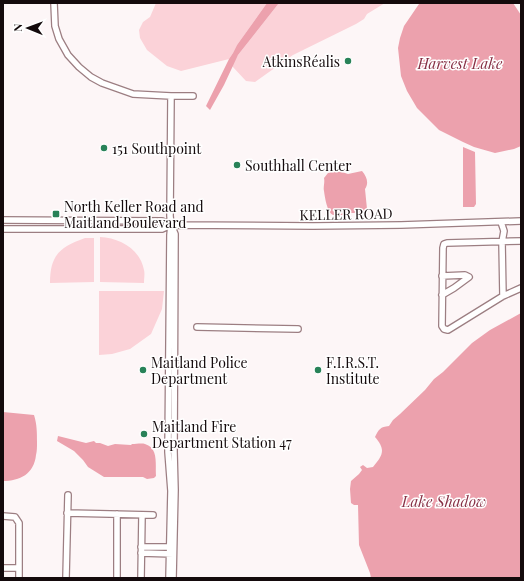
<svg xmlns="http://www.w3.org/2000/svg" width="524" height="581" font-family="'Playfair Display',serif">
	<rect width="100%" height="100%" fill="#fdf6f7"/>
	<path fill="#fbd2d8" d="M156,3H267L237,45L233,53L229,59L181,71L167,66L147,50L140,38L139,30L143,22L150,17Z
		M279,3H385L367,14L364,19L356,24L293,55L255,82L246,81L232,66L238,55Z
		M100,237C120,238 140,249 144,270C145,274 144,278 144,283L100,282Z
		M85,238H94V282L50,283C50,255 60,247 85,238Z
		M99,291H164L162,309L151,334L130,349L112,354L99,355Z"/>
	<path fill="#eca1ad" d="M267,3H279L238,55L224,85L210,110L206,106L229,59L233,53L237,45Z
		M422,3H513L521,15V146L514,149L495,153L474,147L463,142L439,130L417,108L407,91L401,76L398,48L400,38L404,26L419,4Z
		M463,147L475,152L476,204L474,207H463Z
		M333,171L342,172L348,174L362,171C367,177 369,183 365,189L367,209L365,213C359,214 352,212 346,214C342,215 337,217 333,215C327,212 325,198 324,191C323,187 325,183 324,178L328,173Z
		M521,313V578H371L370,573L359,545L358,505H354L351,503L350,489L351,481L359,474L362,470L360,467L363,465L367,468L373,467C383,455 386,450 375,437C379,429 380,427 389,426L393,420L400,414L425,390L434,379L443,372L472,343L490,330Z
		M3,412L34,415C37,425 37,432 37,443C37,447 37,451 36,455C34,474 20,481 3,481Z
		M58,436L86,443L94,441L96,443H100L108,446L115,444L131,445L132,444C136,444 142,443 145,444C159,448 155,465 156,476L154,478L147,479L143,477H104L88,467L83,460L74,451L57,441Z"/>
	<g fill="none" stroke-linecap="round" stroke-linejoin="round">
		<defs>
			<path id="minor" d="M54,3L55,26L59,39L68,55L79,67L91,77L102,83L133,94L171,96H193
				M3,220L162,221L171,225
				M501,222L504,231L502,242L503,296
				M172,227L175,234L174,452L175,490L173,578
				M3,229H162L171,225L313,226L401,225L521,221
				M521,241L447,243L444,244L443,248L442,326L444,329L448,330L503,296L521,288
				M442,295L454,288L469,277L465,275L442,276
				M197,327L298,329
				M67,513L153,515
				M3,516L15,517L19,523V578
				M141,547H173
				M141,553L173,554
				M3,568H19
				M66,578L68,495
				M117,578V514
				M141,578L142,515
				M169,578L171,491L168,452L170,235L171,225L170,216L171,96"/>
		</defs>
		<use href="#minor" stroke="#9c7e82" stroke-width="8"/>
		<use href="#minor" stroke="#fff" stroke-width="5.5"/>
	</g>
	<g fill="#288258" stroke="#fff" stroke-width="1.5">
		<circle cx="348" cy="61" r="4"/>
		<circle cx="104" cy="148" r="4"/>
		<circle cx="237" cy="165" r="4"/>
		<rect x="52" y="210" width="8" height="8" rx="2"/>
		<circle cx="143" cy="370" r="4"/>
		<circle cx="318" cy="370" r="4"/>
		<circle cx="144" cy="434" r="4"/>
	</g>
	<g text-anchor="middle" dominant-baseline="central" stroke-width="3" stroke-linejoin="round" paint-order="stroke">
		<g font-size="14" fill="#140a0c" stroke="#fff" text-anchor="start">
			<text x="340" y="61" text-anchor="end">AtkinsRéalis</text>
			<text x="112" y="148">151 Southpoint</text>
			<text x="245" y="165">Southhall Center</text>
			<text x="64" y="206">North Keller Road and<tspan x="64" dy="16">Maitland Boulevard</tspan></text>
			<text x="151" y="362">Maitland Police<tspan x="151" dy="16">Department</tspan></text>
			<text x="326" y="362">F.I.R.S.T.<tspan x="326" dy="16">Institute</tspan></text>
			<text x="152" y="426">Maitland Fire<tspan x="152" dy="16">Department Station 47</tspan></text>
		</g>
		<g font-size="14" fill="#140a0c" stroke="#fff">
			<text transform="translate(346 214) rotate(-1)">KELLER ROAD</text>
		</g>
		<g font-size="15" font-style="italic" fill="#873045" stroke="#fff">
			<text x="460" y="63">Harvest Lake</text>
			<text x="444" y="501">Lake Shadow</text>
		</g>
	</g>
	<rect width="524" height="581" fill="none" stroke="#140a0c" stroke-width="8"/>
	<g transform="translate(28 28) rotate(271)" stroke="#ffffff" stroke-width="3" paint-order="stroke">
	<path d="M0-3L7 15L0 10L-7 15Z" fill="#140a0c"/>
	<text y="-6" font-size="11" font-weight="bold" text-anchor="middle" fill="#140a0c">N</text>
	</g>
</svg>
